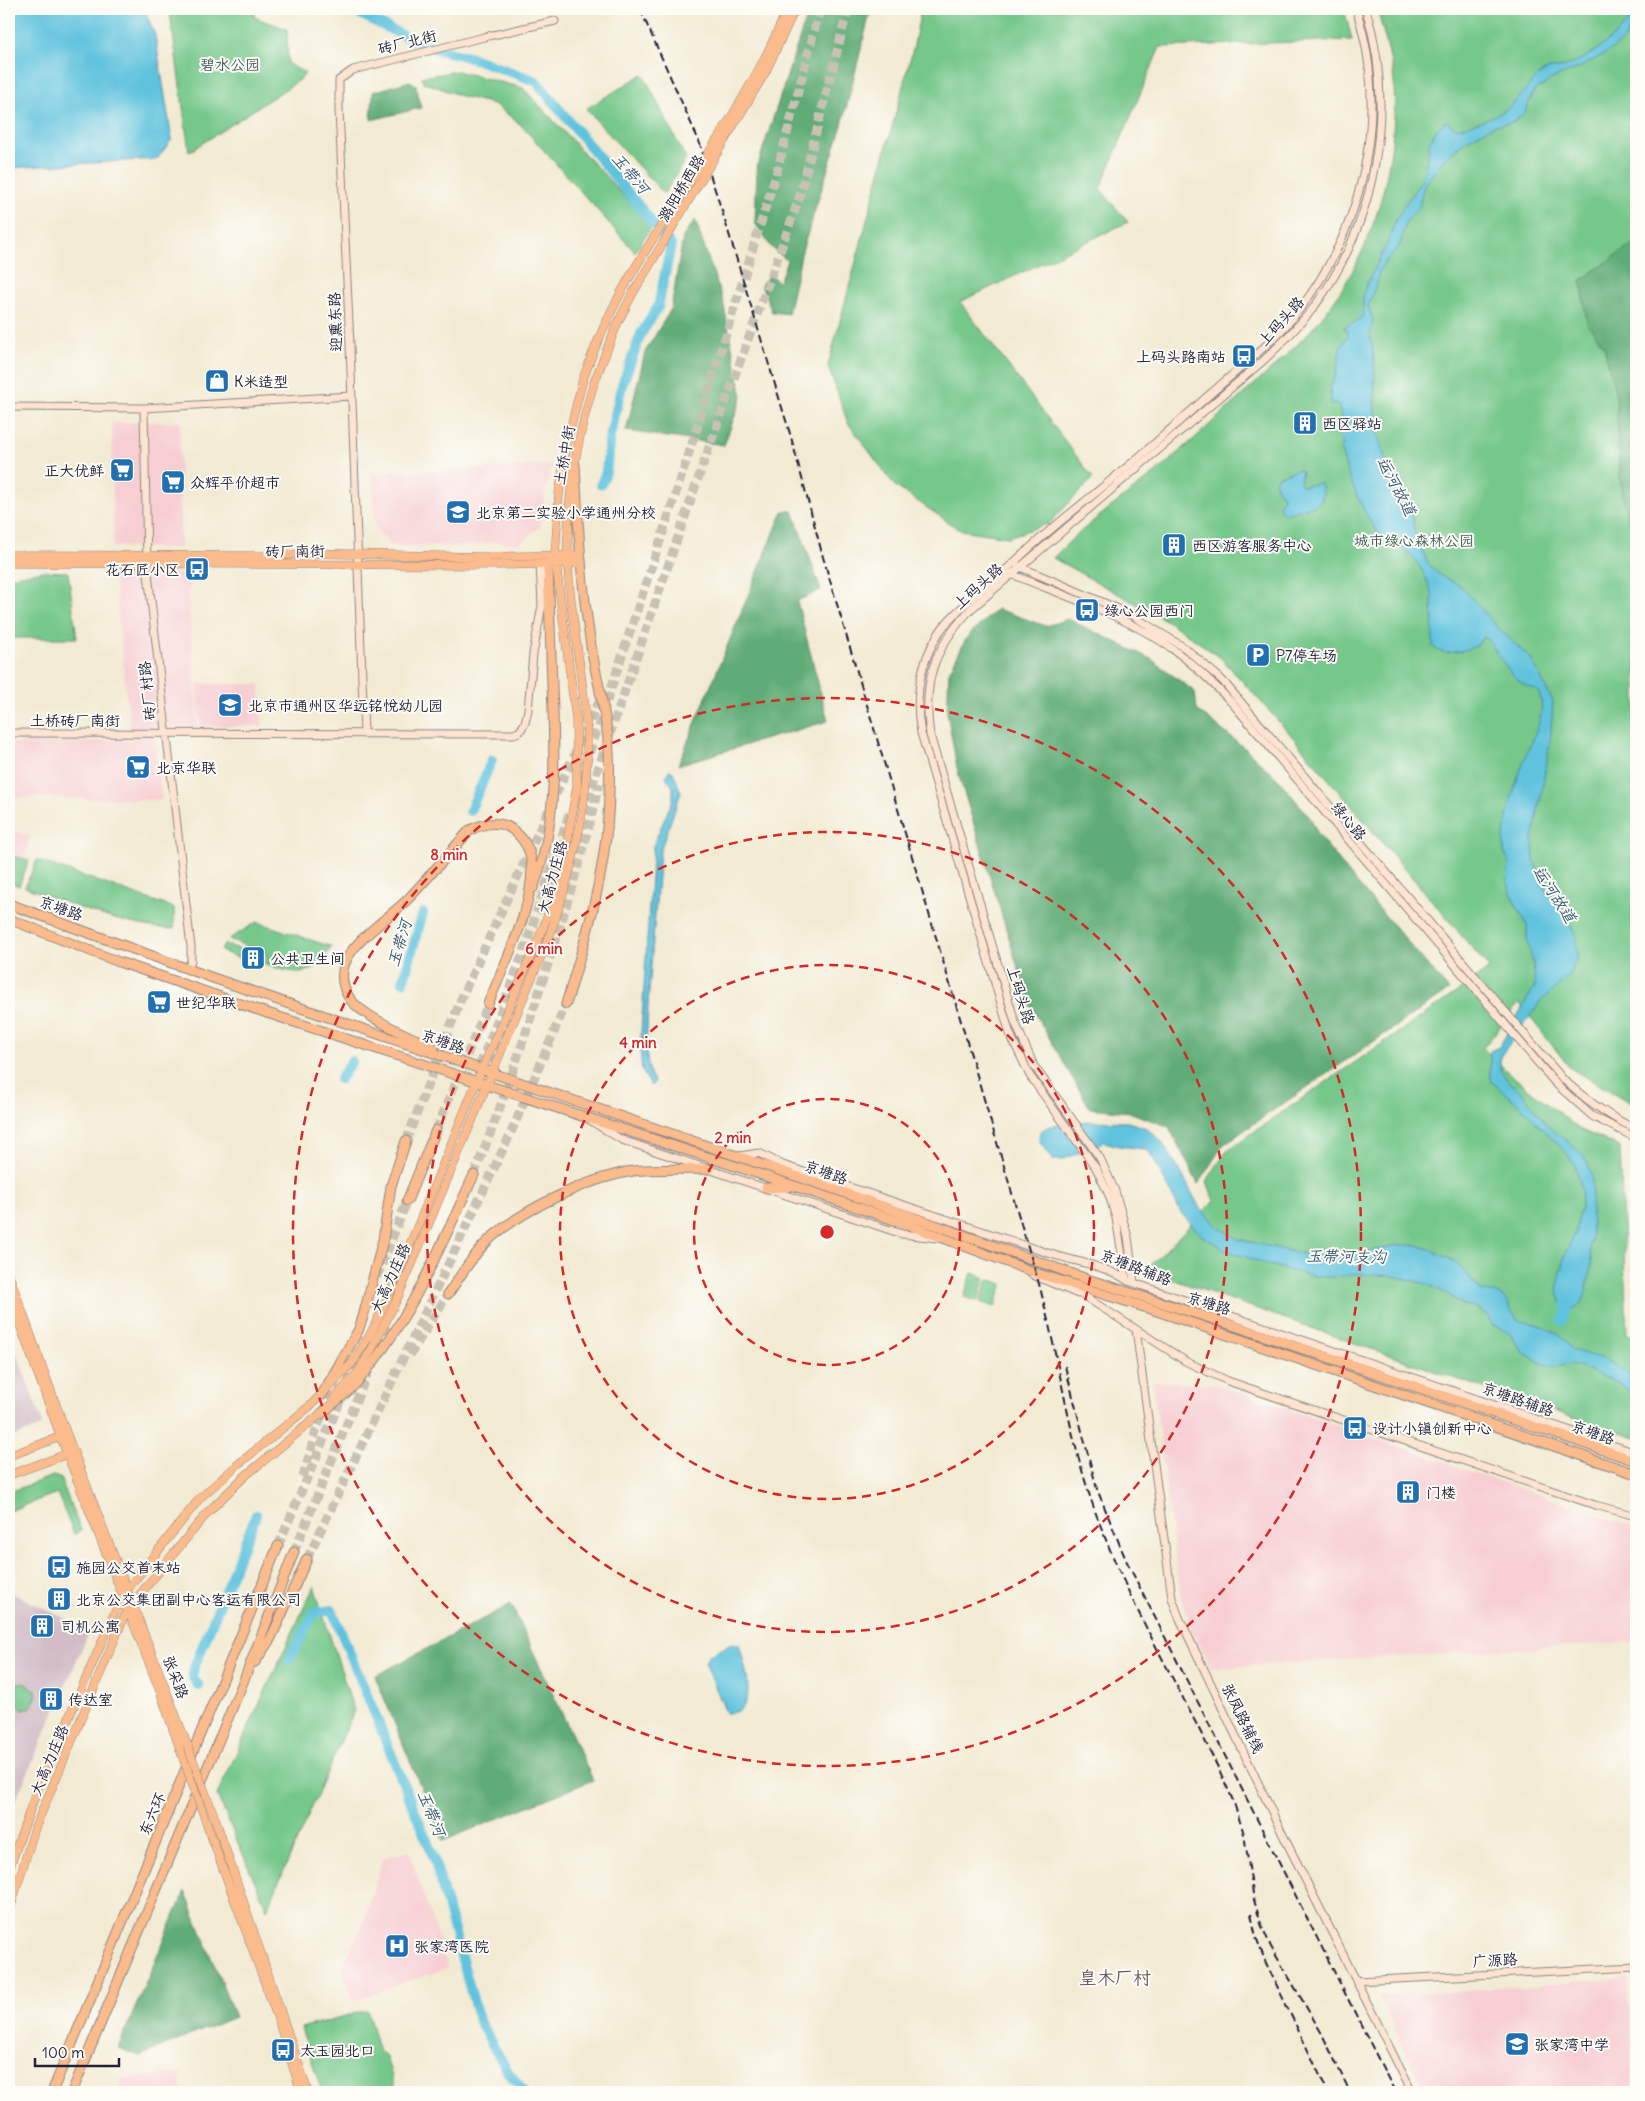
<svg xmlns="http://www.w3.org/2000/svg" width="1645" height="2101" font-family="Delius,'LXGW WenKai TC',sans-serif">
	<rect width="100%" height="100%" fill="#fdfcf7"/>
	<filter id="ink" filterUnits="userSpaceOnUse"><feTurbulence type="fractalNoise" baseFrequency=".02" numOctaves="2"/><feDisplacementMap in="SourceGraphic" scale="10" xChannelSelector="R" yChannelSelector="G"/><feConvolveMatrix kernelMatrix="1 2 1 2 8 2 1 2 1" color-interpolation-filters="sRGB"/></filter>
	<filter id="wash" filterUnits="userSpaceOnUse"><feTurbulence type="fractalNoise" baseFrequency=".0096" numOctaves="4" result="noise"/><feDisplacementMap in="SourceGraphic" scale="20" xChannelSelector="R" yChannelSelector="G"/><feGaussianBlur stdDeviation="1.12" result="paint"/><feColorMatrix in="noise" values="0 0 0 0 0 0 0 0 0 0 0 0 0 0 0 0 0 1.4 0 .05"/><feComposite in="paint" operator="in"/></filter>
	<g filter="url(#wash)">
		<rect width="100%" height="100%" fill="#f2ead2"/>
		<path fill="#f7cfd3" d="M180,422V548L113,547L112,423Z
			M552,465L544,497L540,527L520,543L490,542L468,546H392L375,528L372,474Z
			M196,573L188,592L198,727H153L162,800L9,797V743L131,740L114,574Z
			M197,684H260L262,726H200Z
			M9,829L30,837L25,858L9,854Z
			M1153,1382L1214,1384L1636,1528V1642L1211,1668L1192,1629L1180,1595Z
			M409,1851L448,1968L354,2000L342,1968L363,1924L383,1858Z
			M1628,1978L1634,2092H1426L1379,1997Z
			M181,2072L182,2092H119L120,2079Z"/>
		<path fill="#d2bdc7" d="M9,1332L42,1422L41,1426L9,1439Z
			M9,1592L90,1630L9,1816Z"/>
		<path fill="#74c78a" stroke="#4b7462" d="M172,9H256L254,17L287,29L288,64L305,73L301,79L189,152L170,12Z
			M921,9H1344L1352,40L1160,47L1100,189L1128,222L960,302L1093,478L1050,523L1008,537L960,530L895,486L848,423L828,366L914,45Z
			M1377,9H1636V1106L1570,1068L1519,1003L1483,1048L1510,1074L1579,1129L1620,1147L1627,1334L1636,1337V1438L1457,1379L1146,1270L1214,1201L1207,1181L1226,1151L1460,990L1489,968L1290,734L1221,658L1171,623L1053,558C1084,525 1120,501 1155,473C1184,449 1211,423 1239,398C1269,371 1301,345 1325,313C1375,250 1398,162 1394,82C1392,60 1383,31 1377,9Z
			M457,71L523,88L652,226L635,252L521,125L494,104L464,97L423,82L422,77Z
			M643,74L686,159L664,194L586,109Z
			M43,571L68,572L77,638H9V577Z
			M9,855L29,860L19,886L9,882Z
			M37,860L174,908V929C122,927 73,905 25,887Z
			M257,922L332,947C327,953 323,961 317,966C301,978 281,969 264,964L267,958L265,954L229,939Z
			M224,944L245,951L242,959L221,951Z
			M972,1273L985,1278L978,1301L964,1297Z
			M988,1279L1003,1284L995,1307L980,1302Z
			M53,1476L60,1478L81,1531L74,1534L57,1493L9,1511V1492Z
			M314,1586L354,1711L267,1909L217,1795Z
			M18,1683H23L36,1690L37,1695L31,1707L24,1709L14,1704L16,1687Z
			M367,2010L378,2049L386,2057L397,2092H322L301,2028Z"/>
		<path fill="#5fac76" stroke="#406758" d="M809,9H871L842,125L802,251L788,314L772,312L761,285L770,275L779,282L787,260L771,247L755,223L757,167Z
			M410,81L416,85L421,108L371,120L373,92Z
			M695,220L723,301L742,397L724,445L626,431L645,352L671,309L683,237Z
			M1636,242V538L1626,513L1620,481L1616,395L1604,346L1587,323L1581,280Z
			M783,511H793L821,590L797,601L828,721L678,765Z
			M997,609L1046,626L1068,619L1151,659L1195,692L1197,710L1247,750L1280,781L1311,819L1318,834L1351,876L1449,990L1223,1145L1198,1184L1169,1127L1129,1112L1090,1108L1029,1003L958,773L947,712L949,672L967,637Z
			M511,1604L593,1780L443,1841L375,1676Z
			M185,1891L235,2017L140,2056L118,2048Z"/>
		<path fill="#60c3de" stroke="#41728c" d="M9,9H144L155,35L172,139L157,159L9,168Z
			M1636,11V23L1621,42L1605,54L1577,69L1551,79L1542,87H1539L1534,91L1525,112L1520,117L1512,122L1493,126L1463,142L1441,163L1424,185L1419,207L1406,221L1400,246L1384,263L1379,272L1377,283L1368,306L1373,321L1370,336L1374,357L1375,425L1385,458L1410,510L1413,519L1414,531L1428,564L1440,575L1462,587L1496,626L1531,659L1553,702L1550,743L1533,840L1534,861L1543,885L1550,896L1557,902L1576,936L1577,958L1570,975L1540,1002L1502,1054C1494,1078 1512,1081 1523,1094C1533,1106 1541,1119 1552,1130C1561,1138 1573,1144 1581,1154C1596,1170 1592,1189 1591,1208C1590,1215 1593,1221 1592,1227C1592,1239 1589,1249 1591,1261C1592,1272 1585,1306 1574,1309L1562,1304L1557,1289L1566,1252L1576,1232L1577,1220L1581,1208L1582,1193L1579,1178L1574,1164L1566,1152L1538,1125L1525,1110L1492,1082L1490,1072V1051L1499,1047L1535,986L1533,963L1527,940V925L1514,901L1507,881L1509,861C1508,857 1504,855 1504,852C1502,825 1513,791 1522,766C1528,747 1547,717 1540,696C1538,687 1529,689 1523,684C1512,677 1494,650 1488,639L1483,637L1477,646C1464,650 1442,659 1433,646L1432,593L1430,588C1423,569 1413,553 1395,543C1391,540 1384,540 1381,536C1366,522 1344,469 1341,448L1343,446L1336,424L1342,421L1338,404L1331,405L1330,387L1337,371L1340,349L1348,335L1347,330L1343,328L1360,319L1363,314V295L1366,286L1388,242L1396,219L1424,176L1430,140L1438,128L1446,121L1456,128C1476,124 1500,116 1515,102C1526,92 1533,76 1547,70C1551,68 1555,69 1558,68C1564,67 1574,63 1580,60C1603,48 1621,31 1636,11Z
			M1298,469L1302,471L1300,482L1302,486L1321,483L1323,491L1322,500L1314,506L1285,514L1282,512L1279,507L1283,496C1277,489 1273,486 1277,477Z
			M669,770L673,772L681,792L660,851L648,1004L646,1052L650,1074L655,1082L651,1086L642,1071L640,1049L653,846L673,799V787L666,777Z
			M1128,1122L1146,1128L1161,1141L1178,1167L1197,1203L1215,1225L1238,1239L1321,1258L1356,1255L1397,1245H1417L1430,1249L1456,1262L1481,1291L1497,1294L1504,1298L1517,1320L1536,1324L1559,1334L1572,1350L1601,1358L1636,1377V1395L1616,1382L1576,1365L1570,1364L1554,1367L1541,1363L1523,1352L1510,1334L1503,1329L1492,1325L1487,1315L1476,1307L1463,1305L1446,1293L1427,1284L1393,1276L1360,1274L1332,1277L1312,1276L1265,1264L1229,1251L1202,1236L1181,1213L1157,1165L1149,1151L1145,1149L1119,1146L1104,1142L1062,1160H1052C1049,1152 1039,1145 1039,1136C1041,1117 1112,1122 1128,1122Z
			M734,1643L739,1644C744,1664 762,1715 726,1713L705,1662L709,1655Z"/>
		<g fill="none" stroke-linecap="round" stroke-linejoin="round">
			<path stroke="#60c3de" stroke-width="10" d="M350,9L424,46L472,58L536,81L671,245L658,307L641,334L622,385L610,436L606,472L601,484
				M470,811L492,760
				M403,982L423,913
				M340,1079L352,1061
				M1562,1321L1567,1310V1294
				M289,1660L314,1613L332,1610L434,1858L479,2021L508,2072L525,2092
				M199,1686L193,1678V1670L256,1515"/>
		</g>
	</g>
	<g filter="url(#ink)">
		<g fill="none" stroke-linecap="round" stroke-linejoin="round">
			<path stroke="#c8c2b4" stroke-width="9" stroke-dasharray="9 4.5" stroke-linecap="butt" d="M577,791L685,466L777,171L820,9
				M583,812L707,453L799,199L848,9
				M566,861L576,831
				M492,1063L516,998
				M480,1065L524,951L570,811
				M436,1130L488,1004
				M406,1141L463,994L603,693
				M474,1175C504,1101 529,1025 553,948C570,894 587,839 599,783
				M377,1277L407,1201
				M410,1355L448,1294
				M374,1358L387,1326
				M348,1383L361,1352
				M303,1477L316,1431L337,1378
				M278,1546L343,1395
				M294,1552L369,1370
				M307,1559L510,1135L566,1004"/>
			<defs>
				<path id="secondary" d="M9,407L144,408L351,396
					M144,408L147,565L191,947V960L188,969
					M1018,566L1130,614L1185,648L1222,680L1562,1078C1585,1099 1607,1116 1636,1129
					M1009,573C1064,596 1125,615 1174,650C1196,666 1215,685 1233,704L1556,1084L1592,1116L1636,1138
					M9,733L514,734L520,731L525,723L528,710L533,654L542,605L540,564
					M364,734L350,345L339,110V80L353,70L484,37L555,21
					M591,1121L622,1140L902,1234L937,1238
					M740,1156L759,1153L783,1165L1054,1255C1078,1262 1107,1266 1128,1281L1636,1453
					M1033,1275L1078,1294
					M1126,1279L1116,1218L1109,1195L1096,1168L1030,1076L1010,1034L921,733C914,698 920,663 939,633C950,616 966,604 981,591C999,577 1015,561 1032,546C1063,518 1095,494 1127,467C1157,442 1186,415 1216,389C1244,364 1276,340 1299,310C1364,226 1390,112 1356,9
					M1134,1283L1128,1237L1115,1191L1100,1158L1034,1066L1015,1022L930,735C922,681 934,648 971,609L1264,360C1282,343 1299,326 1314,307C1377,222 1396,109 1366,9
					M1071,1284L1084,1296L1187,1362L1228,1381L1595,1505L1636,1516
					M1136,1329L1172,1598L1179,1617L1284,1837L1412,2092
					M1356,1981L1636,1967"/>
				<path id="primary" d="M9,555L279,556L307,553L481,557L580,555
					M9,563L499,565L581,563
					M9,1275L67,1435L188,1747
					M9,1295L67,1454L160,1691L183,1758
					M333,1400L358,1372L374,1345L398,1297L549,937C570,876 588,812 587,748C587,686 570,625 568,563C566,502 576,441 594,383
					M9,1456L65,1435
					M9,1475L70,1453
					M216,1821L308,2092
					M209,1830L278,2019L301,2092
					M9,1869L36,1793L122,1596L200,1498L236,1466L310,1406L352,1363L370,1335L388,1298L482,1069L541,933L552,904L563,864L577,786L576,719L555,556L559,494L569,434L583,379
					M9,1912L35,1828L127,1610L209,1511L244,1477L324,1411"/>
				<path id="highway" d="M533,888C558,824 555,753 552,685C551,645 549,604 548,564L555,556
					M9,904L213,978L837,1190L1087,1279L1229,1324L1636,1461
					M9,919L119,962L264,1012L744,1169L906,1224L1036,1273L1157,1311L1636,1474
					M566,1004C587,936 608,865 609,793C610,770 610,747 606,724C602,696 594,668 590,639C581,581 578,523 575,465
					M434,1048C412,1037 364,1018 350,999C343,989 341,977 344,966C351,941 391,917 409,898C430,876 450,852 470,830C484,823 500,820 513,830C522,837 529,847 531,859C538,898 503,967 488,1004
					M766,1188L788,1187
					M407,1201L436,1130
					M448,1294C462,1274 474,1253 492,1237C526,1208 589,1178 633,1171C658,1168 684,1170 709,1169
					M322,1395L358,1331L363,1317L383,1240L391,1186L406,1141
					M321,1414C333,1403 348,1393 358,1381C410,1321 440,1247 474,1175
					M255,1662L271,1638L307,1559
					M52,2092L278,1546
					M72,2092L246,1675L294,1552"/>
			</defs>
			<use href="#secondary" stroke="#8a8686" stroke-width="9"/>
			<use href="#primary" stroke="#8a8686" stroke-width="9"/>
			<use href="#highway" stroke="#8a8686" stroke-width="11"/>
			<use href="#secondary" stroke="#fde4d1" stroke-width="7"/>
			<use href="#primary" stroke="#fbbb8c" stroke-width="8"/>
			<use href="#highway" stroke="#fbbb8c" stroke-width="9"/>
			<path stroke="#22223b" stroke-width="2" stroke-dasharray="8 4" stroke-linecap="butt" d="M640,9L699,141L722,211L791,437L823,557L1039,1284C1060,1362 1069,1443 1098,1519C1134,1618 1193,1707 1234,1803L1244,1834L1254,1900L1261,1924L1271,1947L1321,2032L1350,2092
				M1065,1366L1097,1489L1126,1560L1395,2092
				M1251,1914L1256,1937L1266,1963L1328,2092"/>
			<defs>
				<path id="primary-bridge" d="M583,379C594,348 607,318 623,289C675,195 747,110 787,9
					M594,383L617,324L633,293L765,73L795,9
					M188,1747L216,1821
					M183,1758L209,1830"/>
			</defs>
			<use href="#primary-bridge" stroke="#8a8686" stroke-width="9" stroke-linecap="butt"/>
			<use href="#primary-bridge" stroke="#fbbb8c" stroke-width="8"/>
		</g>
	</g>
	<g fill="none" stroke="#d62828" stroke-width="2.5" stroke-dasharray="9 6">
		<circle cx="827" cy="1232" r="133"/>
		<circle cx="827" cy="1232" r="267"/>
		<circle cx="827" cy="1232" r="400"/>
		<circle cx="827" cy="1232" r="534"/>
	</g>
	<defs>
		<symbol id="bus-square" viewBox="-11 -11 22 22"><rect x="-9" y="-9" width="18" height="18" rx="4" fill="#1f6fb2" stroke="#fdfcf7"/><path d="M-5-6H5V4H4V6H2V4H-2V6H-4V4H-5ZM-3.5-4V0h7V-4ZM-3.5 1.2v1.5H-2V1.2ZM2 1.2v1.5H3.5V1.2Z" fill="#fff"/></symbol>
		<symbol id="shop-square" viewBox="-11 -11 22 22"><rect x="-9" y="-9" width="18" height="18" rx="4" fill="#1f6fb2" stroke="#fdfcf7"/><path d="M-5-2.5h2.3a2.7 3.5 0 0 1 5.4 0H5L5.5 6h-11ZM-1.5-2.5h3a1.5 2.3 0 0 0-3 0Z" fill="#fff"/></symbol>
		<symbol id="building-square" viewBox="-11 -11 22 22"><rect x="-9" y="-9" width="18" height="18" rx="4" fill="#1f6fb2" stroke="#fdfcf7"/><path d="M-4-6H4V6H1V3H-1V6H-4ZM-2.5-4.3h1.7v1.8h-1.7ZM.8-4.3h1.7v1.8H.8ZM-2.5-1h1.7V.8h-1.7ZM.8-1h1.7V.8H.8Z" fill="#fff"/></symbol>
		<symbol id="supermarket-square" viewBox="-11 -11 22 22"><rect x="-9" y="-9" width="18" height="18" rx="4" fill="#1f6fb2" stroke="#fdfcf7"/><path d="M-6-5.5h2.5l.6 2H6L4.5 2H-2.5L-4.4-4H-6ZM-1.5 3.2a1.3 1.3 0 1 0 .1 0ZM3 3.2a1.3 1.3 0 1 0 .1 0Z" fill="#fff"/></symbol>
		<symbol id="school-square" viewBox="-11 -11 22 22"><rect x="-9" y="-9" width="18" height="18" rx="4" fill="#1f6fb2" stroke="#fdfcf7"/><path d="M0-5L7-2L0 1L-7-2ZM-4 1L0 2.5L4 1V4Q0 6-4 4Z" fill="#fff"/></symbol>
		<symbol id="parking-square" viewBox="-11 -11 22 22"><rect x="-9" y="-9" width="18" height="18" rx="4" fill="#1f6fb2" stroke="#fdfcf7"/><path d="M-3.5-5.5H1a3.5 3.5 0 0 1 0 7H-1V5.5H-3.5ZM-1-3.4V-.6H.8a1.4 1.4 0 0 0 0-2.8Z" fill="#fff"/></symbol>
		<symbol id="hospital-square" viewBox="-11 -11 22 22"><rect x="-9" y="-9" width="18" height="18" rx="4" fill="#1f6fb2" stroke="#fdfcf7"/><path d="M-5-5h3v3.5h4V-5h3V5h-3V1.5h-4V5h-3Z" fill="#fff"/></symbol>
	</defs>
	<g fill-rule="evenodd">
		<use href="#bus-square" x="1230" y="342" width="28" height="28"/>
		<use href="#shop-square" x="203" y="367" width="28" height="28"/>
		<use href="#building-square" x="1291" y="409" width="28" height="28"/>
		<use href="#supermarket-square" x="108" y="456" width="28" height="28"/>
		<use href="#supermarket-square" x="159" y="468" width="28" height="28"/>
		<use href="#school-square" x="444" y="498" width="28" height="28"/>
		<use href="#building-square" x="1160" y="531" width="28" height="28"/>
		<use href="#bus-square" x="183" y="555" width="28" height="28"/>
		<use href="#bus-square" x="1073" y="596" width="28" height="28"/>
		<use href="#parking-square" x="1244" y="641" width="28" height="28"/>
		<use href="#school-square" x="216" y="691" width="28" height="28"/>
		<use href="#supermarket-square" x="124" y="753" width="28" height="28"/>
		<use href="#building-square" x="239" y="944" width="28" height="28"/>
		<use href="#supermarket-square" x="145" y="988" width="28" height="28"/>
		<use href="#bus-square" x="1341" y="1414" width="28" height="28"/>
		<use href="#building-square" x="1394" y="1478" width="28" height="28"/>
		<use href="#bus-square" x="45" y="1553" width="28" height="28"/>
		<use href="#building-square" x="45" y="1585" width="28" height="28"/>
		<use href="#building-square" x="28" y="1612" width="28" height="28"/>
		<use href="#building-square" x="37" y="1685" width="28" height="28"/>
		<use href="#hospital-square" x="383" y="1932" width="28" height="28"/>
		<use href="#school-square" x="1503" y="2030" width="28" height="28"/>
		<use href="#bus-square" x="269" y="2036" width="28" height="28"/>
	</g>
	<g text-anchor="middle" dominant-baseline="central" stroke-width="4" stroke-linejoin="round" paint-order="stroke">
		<g font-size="15" fill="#22223b" stroke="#fdfcf7">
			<text transform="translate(407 42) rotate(-14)">砖厂北街</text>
			<text transform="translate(681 188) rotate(-59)">潞阳桥西路</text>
			<text transform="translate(1281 321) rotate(-48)">上码头路</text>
			<text transform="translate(335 322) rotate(-92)">迎熏东路</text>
			<text transform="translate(564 455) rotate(-80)">土桥中街</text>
			<text transform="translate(295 551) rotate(-1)">砖厂南街</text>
			<text transform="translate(978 586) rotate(-42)">上码头路</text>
			<text transform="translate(147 691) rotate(-96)">砖厂村路</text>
			<text x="75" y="720">土桥砖厂南街</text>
			<text transform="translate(1349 821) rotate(50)">绿心路</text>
			<text transform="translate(552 877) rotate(-75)">大高力庄路</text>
			<text transform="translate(61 908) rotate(20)">京塘路</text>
			<text transform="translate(1021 995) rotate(73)">上码头路</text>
			<text transform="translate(443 1041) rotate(19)">京塘路</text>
			<text transform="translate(826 1172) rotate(19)">京塘路</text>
			<text transform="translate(1136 1267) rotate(21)">京塘路辅路</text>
			<text transform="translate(390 1278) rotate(-66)">大高力庄路</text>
			<text transform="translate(1209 1303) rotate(17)">京塘路</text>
			<text transform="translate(1518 1399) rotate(19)">京塘路辅路</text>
			<text transform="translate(1593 1432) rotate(19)">京塘路</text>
			<text transform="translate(176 1677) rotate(69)">张采路</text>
			<text transform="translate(1243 1718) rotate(64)">张凤路辅线</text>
			<text transform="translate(49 1760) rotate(-67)">大高力庄路</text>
			<text transform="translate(152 1814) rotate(-67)">东六环</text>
			<text transform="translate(1495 1960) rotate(-3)">广源路</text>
		</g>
		<g font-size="15" fill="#3f5c57" stroke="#fdfcf7">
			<text x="230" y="64">碧水公园</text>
			<text x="1414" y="540">城市绿心森林公园</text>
		</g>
		<g font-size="15" fill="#22223b" stroke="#fdfcf7" text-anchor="start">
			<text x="1226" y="356" text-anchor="end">上码头路南站</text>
			<text x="234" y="381">K米造型</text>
			<text x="1322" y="423">西区驿站</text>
			<text x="104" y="470" text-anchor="end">正大优鲜</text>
			<text x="190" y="482">众辉平价超市</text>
			<text x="476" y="512">北京第二实验小学通州分校</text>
			<text x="1192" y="545">西区游客服务中心</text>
			<text x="180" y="569" text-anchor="end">花石匠小区</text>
			<text x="1104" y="610">绿心公园西门</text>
			<text x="1276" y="655">P7停车场</text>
			<text x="248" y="705">北京市通州区华远铭悦幼儿园</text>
			<text x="156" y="767">北京华联</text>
			<text x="270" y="958">公共卫生间</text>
			<text x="176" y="1002">世纪华联</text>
			<text x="1372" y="1428">设计小镇创新中心</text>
			<text x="1426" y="1492">门楼</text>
			<text x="76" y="1567">施园公交首末站</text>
			<text x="76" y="1599">北京公交集团副中心客运有限公司</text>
			<text x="60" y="1626">司机公寓</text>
			<text x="68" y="1699">传达室</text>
			<text x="414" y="1946">张家湾医院</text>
			<text x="1534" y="2044">张家湾中学</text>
			<text x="300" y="2050">太玉园北口</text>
		</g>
		<g font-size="16" font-style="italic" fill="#385a74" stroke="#fdfcf7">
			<text transform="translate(631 173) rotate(50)">玉带河</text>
			<text transform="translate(1397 486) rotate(62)">运河故道</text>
			<text transform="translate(1555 894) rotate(57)">运河故道</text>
			<text transform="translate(399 943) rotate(-73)">玉带河</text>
			<text transform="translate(1346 1256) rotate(1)">玉带河支沟</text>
			<text transform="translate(432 1813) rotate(68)">玉带河</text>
		</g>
		<g font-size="18" fill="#68545d" stroke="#fdfcf7">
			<text x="1115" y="1977">皇木厂村</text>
		</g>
	</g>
	<circle cx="827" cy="1232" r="8" fill="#d62828" stroke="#fdfcf7" stroke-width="2.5"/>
	<g font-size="15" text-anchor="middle" font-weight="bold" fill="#d62828" stroke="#fdfcf7" stroke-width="4" stroke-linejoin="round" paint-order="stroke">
		<text x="449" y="860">8 min</text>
		<text x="544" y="954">6 min</text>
		<text x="638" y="1048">4 min</text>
		<text x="733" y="1143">2 min</text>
	</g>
	<rect width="1645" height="2101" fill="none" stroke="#fdfcf7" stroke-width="30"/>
	<path d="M35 2058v8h84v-8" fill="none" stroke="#22223b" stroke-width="2.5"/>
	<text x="42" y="2058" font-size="15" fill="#22223b" stroke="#fdfcf7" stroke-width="4" paint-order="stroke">100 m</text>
</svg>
